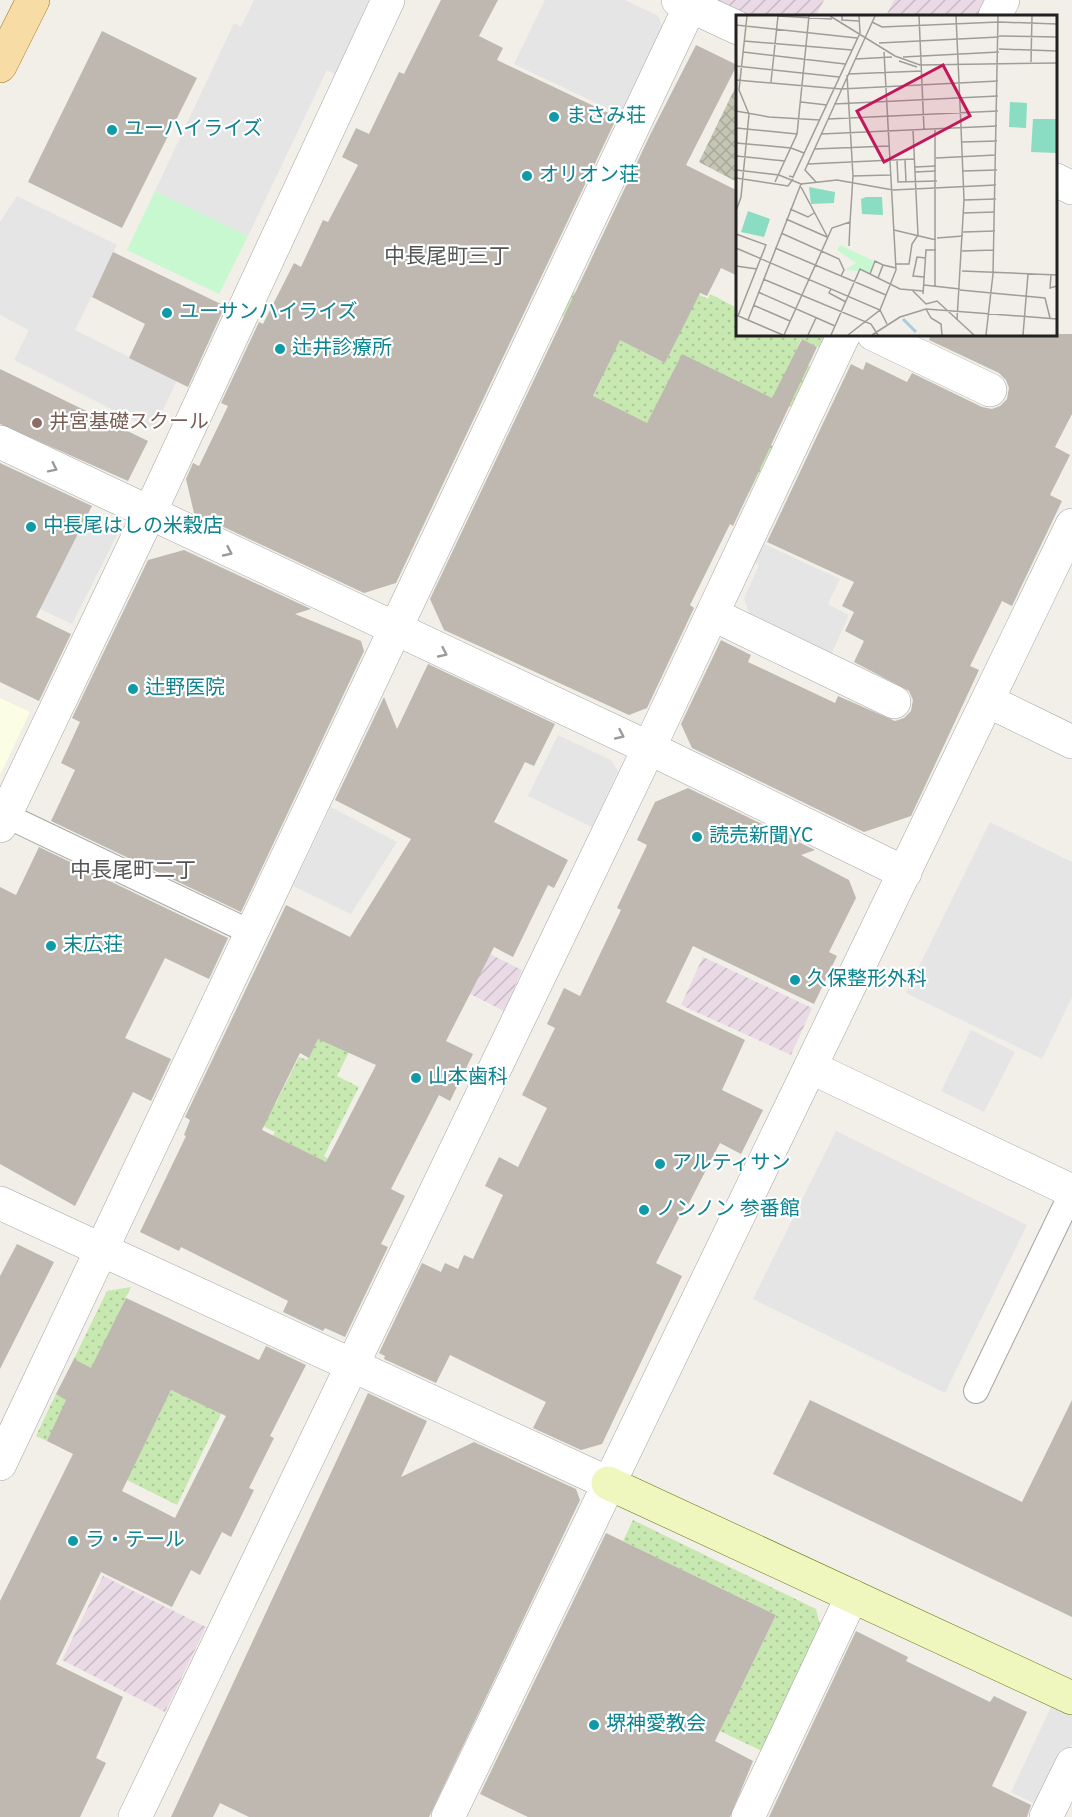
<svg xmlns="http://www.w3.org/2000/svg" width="1072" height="1817" font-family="Overpass,'Noto Sans JP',sans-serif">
	<defs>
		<pattern id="industrial-furrows" width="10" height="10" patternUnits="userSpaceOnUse" patternTransform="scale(1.5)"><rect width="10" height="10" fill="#e9dae5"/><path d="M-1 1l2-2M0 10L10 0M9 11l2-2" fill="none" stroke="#c8bbc4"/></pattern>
		<pattern id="construction-cross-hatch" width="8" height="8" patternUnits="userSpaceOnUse" patternTransform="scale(1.5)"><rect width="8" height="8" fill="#c4c5b3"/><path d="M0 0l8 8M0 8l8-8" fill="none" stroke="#a8a99a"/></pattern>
		<pattern id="garden-dots" width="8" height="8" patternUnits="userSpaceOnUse" patternTransform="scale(1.5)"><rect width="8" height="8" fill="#c7e8b1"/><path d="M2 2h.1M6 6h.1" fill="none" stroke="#abc798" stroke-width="1.8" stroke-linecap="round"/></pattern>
	</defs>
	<rect width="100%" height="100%" fill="#f1efe8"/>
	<path fill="url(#industrial-furrows)" d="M715,0H824L816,16H747Z
		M894,0H987L979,16H886Z
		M445,932L522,970L504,1011L421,969Z
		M703,957L812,1008L791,1055L681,1005Z
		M103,1576L206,1627L165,1712L62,1660Z"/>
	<path fill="#fbfee4" d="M0,698L30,712L0,775Z"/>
	<path fill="url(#construction-cross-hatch)" d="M737,84V182L699,162Z"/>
	<path fill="#c8f8d0" d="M155,191L248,236L219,294L127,250Z"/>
	<path fill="url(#garden-dots)" d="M674,283L708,299L710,294L737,308L738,334L827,335L820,348L801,339L793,358L811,367L791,407L757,391L764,441L773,446L749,493L695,467L744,385L704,365L692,389L639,439L585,413L603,376L605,337L559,314L570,290L614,313L639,350L665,363L677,339L653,326Z
		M330,1017L361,1028L337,1076L359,1087L324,1156L330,1160L309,1201L254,1173L275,1132L253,1121L276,1103L299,1057L307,1060Z
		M131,1287L106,1339L124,1348L59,1416L47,1441L36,1436L56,1394L68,1400L79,1376L68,1371L107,1291Z
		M171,1390L180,1394L230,1395L177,1505L127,1480Z
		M633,1520L816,1609L821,1629L764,1752L652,1699L661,1678L730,1710L776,1615L623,1541Z"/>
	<path fill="#e5e5e5" d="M254,0H369L335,74L327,70L248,236L155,191L234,23L241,27Z
		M545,0H625L658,16L664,30L623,116L514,64Z
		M17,196L117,245L75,330L177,381L153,430L14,360L29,330L0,315V222Z
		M85,519L117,535L72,624L40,609Z
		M760,542L840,579L828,604L849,615L830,657L751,619L744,598L759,565L751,561Z
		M558,735L611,760L618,771L592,827L528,796Z
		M331,807L397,842L351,914L293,886Z
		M990,822L1072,862V997L1042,1059L906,993Z
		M971,1030L1015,1052L984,1112L941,1091Z
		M836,1131L1027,1225L945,1393L753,1299Z
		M1052,1705L1072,1715V1743L1042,1807L1011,1792Z"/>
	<path fill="#beb8b1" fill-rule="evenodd" d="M441,0H498L479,36L503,48L497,60L617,117L396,583L364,593L194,513L186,479L193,463L199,466L228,406L221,403L259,322L263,324L294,263L301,267L323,220L328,222L358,165L342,157L356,128L369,134L399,72L404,74Z
		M102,31L197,78L122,228L28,182Z
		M696,45L737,65L686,165L738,191V276L721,268L707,296L700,293L665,363L620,340L593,396L647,423L682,354L772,398L802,339L817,347L733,526L730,524L690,605L694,608L647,708L629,715L444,630L430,599L651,133Z
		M113,252L225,306L188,387L129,358L145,324L92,297Z
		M931,334H1072V414L1055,447L1070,455L1050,495L1062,501L1012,606L1002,601L970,666L979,670L911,816L864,832L692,748L681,724L721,640L751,655L748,662L835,703L838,696L895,721L904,718L911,711L913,700L909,691L854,662L864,641L845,631L854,612L842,606L854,582L767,542L851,364L863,370L866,362L907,382L912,373L982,407L992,409L1000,406L1007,399L1009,388L1006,380L999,373L929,340Z
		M0,369L148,441L128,481L0,424Z
		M0,463L92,506L36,617L71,634L39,701L0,682Z
		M184,550L311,609L295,614L361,641L364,651L241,912L51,821L75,770L61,763L80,722L72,718L148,560Z
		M428,664L555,724L534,766L525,762L494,822L568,860L554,888L548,885L513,957L494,947L446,1041L473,1054L450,1101L439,1095L391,1189L405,1196L381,1244L388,1247L345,1337L325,1328L323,1331L283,1312L288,1301L181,1247L179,1251L140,1232L186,1136L184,1135L190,1120L185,1117L286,905L350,937L411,839L335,800L384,697L397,729ZM318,1039L376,1065L326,1162L262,1130L300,1053L309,1058Z
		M688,788L815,850L801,855L849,880L856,898L829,952L837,956L814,1004L693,946L666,1002L745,1040L722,1090L763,1110L741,1154L720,1143L688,1205L686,1204L656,1263L682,1276L602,1444L581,1450L533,1428L546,1402L450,1355L436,1383L384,1359L385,1356L379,1353L422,1263L441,1272L445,1263L458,1269L464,1255L473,1259L503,1195L485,1186L499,1157L518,1167L547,1108L522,1095L555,1028L547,1024L564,988L580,996L621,910L617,908L647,845L637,840L655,802Z
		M39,847L228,938L209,979L165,958L125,1038L171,1059L151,1101L133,1092L75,1206L0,1164V887L16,895Z
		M17,1244L54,1262L0,1369V1276Z
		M126,1298L259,1360L266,1346L306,1365L270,1436L274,1438L249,1488L254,1490L231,1537L222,1532L200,1575L191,1570L172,1607L101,1572L56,1664L123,1697L96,1758L106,1763L80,1817H0V1601L73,1454L47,1441L66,1400L56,1394L74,1359L91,1368ZM171,1390L226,1416L175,1518L122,1491Z
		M368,1393L427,1421L401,1477L474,1442L576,1489L580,1500L429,1817H249L220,1803L213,1817H171Z
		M810,1400L1022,1502L1072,1400V1617L773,1474Z
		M606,1533L776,1615L715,1741L753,1761L730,1817H528L480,1794Z
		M856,1631L908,1657L906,1661L990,1702L994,1696L1027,1712L992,1786L1031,1805L1027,1817H769Z"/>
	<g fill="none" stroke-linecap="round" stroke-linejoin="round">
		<defs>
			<path id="lane" d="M5,815L252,933
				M976,1391L1072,1192"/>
			<path id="street" d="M678,0L738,28
				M995,16L1003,0
				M1056,180L1072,188
				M873,334L990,390
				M0,442L649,748L905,873
				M712,614L894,702
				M988,701L1072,742
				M0,826L149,514L388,0
				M810,1067L1072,1191
				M0,1203L608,1483
				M0,1464L693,0
				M135,1817L649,748L844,334
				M448,1817L1072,525
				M748,1817L852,1596
				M1046,1817L1072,1764"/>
			<path id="secondary" d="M608,1483L1072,1698"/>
			<path id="primary" d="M0,66L33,0"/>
		</defs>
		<use href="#lane" stroke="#a5a5a5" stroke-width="26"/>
		<use href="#street" stroke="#a5a5a5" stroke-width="34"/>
		<use href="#secondary" stroke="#60760a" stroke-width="34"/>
		<use href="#primary" stroke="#977407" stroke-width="34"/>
		<use href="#lane" stroke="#fff" stroke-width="24"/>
		<use href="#street" stroke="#fff" stroke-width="33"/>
		<use href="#secondary" stroke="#eff7bf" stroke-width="33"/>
		<use href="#primary" stroke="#f8dca5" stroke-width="33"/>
	</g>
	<defs><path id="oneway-chevron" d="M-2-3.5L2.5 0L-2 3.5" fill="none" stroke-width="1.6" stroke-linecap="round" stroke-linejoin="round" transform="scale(1.5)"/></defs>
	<g stroke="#9b9b9b">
		<use href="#oneway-chevron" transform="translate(53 468) rotate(26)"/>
		<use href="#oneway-chevron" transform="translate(228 552) rotate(25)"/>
		<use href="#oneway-chevron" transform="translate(443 653) rotate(25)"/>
		<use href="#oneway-chevron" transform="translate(620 735) rotate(25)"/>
	</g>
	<g fill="#0f9aa8" stroke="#fff" stroke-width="2">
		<circle cx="554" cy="117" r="6"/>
		<circle cx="112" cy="130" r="6"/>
		<circle cx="527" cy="176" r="6"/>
		<circle cx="167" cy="313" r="6"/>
		<circle cx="280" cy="349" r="6"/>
		<circle cx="31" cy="527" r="6"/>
		<circle cx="133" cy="689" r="6"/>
		<circle cx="697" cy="837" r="6"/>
		<circle cx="51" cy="946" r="6"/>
		<circle cx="795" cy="980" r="6"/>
		<circle cx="416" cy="1078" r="6"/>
		<circle cx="660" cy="1164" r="6"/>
		<circle cx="644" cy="1210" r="6"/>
		<circle cx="73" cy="1541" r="6"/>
		<circle cx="594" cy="1725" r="6"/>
	</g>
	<circle fill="#8d6e63" stroke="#fff" stroke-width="2" cx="37" cy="423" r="6"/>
	<g text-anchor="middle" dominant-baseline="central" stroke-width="4.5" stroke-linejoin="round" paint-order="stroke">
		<g font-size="20" fill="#0d838f" stroke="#fff" text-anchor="start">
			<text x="566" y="117">まさみ荘</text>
			<text x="124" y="130">ユーハイライズ</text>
			<text x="539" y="176">オリオン荘</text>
			<text x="179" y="313">ユーサンハイライズ</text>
			<text x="292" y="349">辻井診療所</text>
			<text x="43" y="527">中長尾はしの米穀店</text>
			<text x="145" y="689">辻野医院</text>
			<text x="709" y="837">読売新聞YC</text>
			<text x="63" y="946">末広荘</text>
			<text x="807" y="980">久保整形外科</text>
			<text x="428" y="1078">山本歯科</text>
			<text x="672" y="1164">アルティサン</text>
			<text x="656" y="1210">ノンノン 参番館</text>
			<text x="85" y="1541">ラ・テール</text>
			<text x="606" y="1725">堺神愛教会</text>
		</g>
		<g font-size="20" fill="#785e54" stroke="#fff" text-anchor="start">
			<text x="49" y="423">井宮基礎スクール</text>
		</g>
		<g font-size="21" fill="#545454" stroke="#fff">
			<text x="447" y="257">中長尾町三丁</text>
			<text x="133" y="871">中長尾町二丁</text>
		</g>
	</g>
	<g transform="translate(736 15)">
		<rect width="321" height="321" fill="#f1efe8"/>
		<path d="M104,230L138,246L134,257L109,255L120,248L101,235Z" fill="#c8f8d0"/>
		<path d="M274,87L291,88L290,113L273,112ZM297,104H321V138L295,137ZM73,172L99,177L98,188L75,189ZM130,182H146L147,200L126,199L125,184ZM12,196L34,204L28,222L5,217Z" fill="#8adcc3"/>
		<path fill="none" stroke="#abccdc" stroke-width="3" d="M167,304L180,317"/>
		<path fill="none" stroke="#9e9d98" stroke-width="1.5" d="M42,1L96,4M94,1L159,41L184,50L321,48M106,1V5L123,6M183,1L188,115M220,1L225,112M136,7L146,12L263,7L321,9M0,10L121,23M263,21L321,22M8,26L116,35M143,28L263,22M263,34L321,36M7,37L109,49M167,42L263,37M119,44L156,42M163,46L181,52M295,47L296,1M0,51L103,62M112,59L186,56M0,65L105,74L262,66M35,67L42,1M65,87L91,90M98,89L262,81M0,96L33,102L84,105M92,104L262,96M0,113L61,119M199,115V271M85,119L261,111M226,127L261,126M0,128L55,133L68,138M78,134L153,131M0,141L49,146M200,143L260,140M161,145L162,167L201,166M169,145L170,167M72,149L178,144M179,152L200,151M0,155L43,160L65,169L101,165L157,175L260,170M227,156L261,155M179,157L200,156M53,161L57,162L124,18L123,1M117,161L154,160M0,163L52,171L57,164M39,167L61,119L73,1M80,167L69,155L139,1M65,172L92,223M228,185L260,184M54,194L72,202L78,198M0,196L5,182L13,99L3,75L11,1M227,198L259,197M50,204L91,222M158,215L200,225M227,217L259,216M45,218L103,244L108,255L105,261M0,219L30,230L2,301M201,223L227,221M113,231L114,207M0,233L144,295L151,309M39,233L150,280M226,236L258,235M160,249H173L176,229L182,220L177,115M0,251L21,254M226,256L321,260M134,259L139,246L147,250M315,260L314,273L321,271M188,262L177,261L181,242L190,243M142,263L147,250L160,253M27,264L135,309L142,320M188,270L224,274M95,274L93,278L110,287M176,275L190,289L201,286L238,320M224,275L309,283L314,303M22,277L99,311M187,279L190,235H200M17,290L54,306M190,294L195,303L205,309L206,320M0,300L47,320M12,305L65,169M221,305L228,185L225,113M48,320L96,213L114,207L117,161L111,60M72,320L80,303M95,320L124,254L164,274L187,276M112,320L144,295L160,255L148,37M136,320L164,302L190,294L321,304M250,320L257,259L262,1M287,320L292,259"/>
		<path fill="#c2185b" fill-opacity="0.15" stroke="#c2185b" stroke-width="3" d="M207,50L234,101L148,147L121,96Z"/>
		<rect width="321" height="321" fill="none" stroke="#212121" stroke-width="3"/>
	</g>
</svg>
